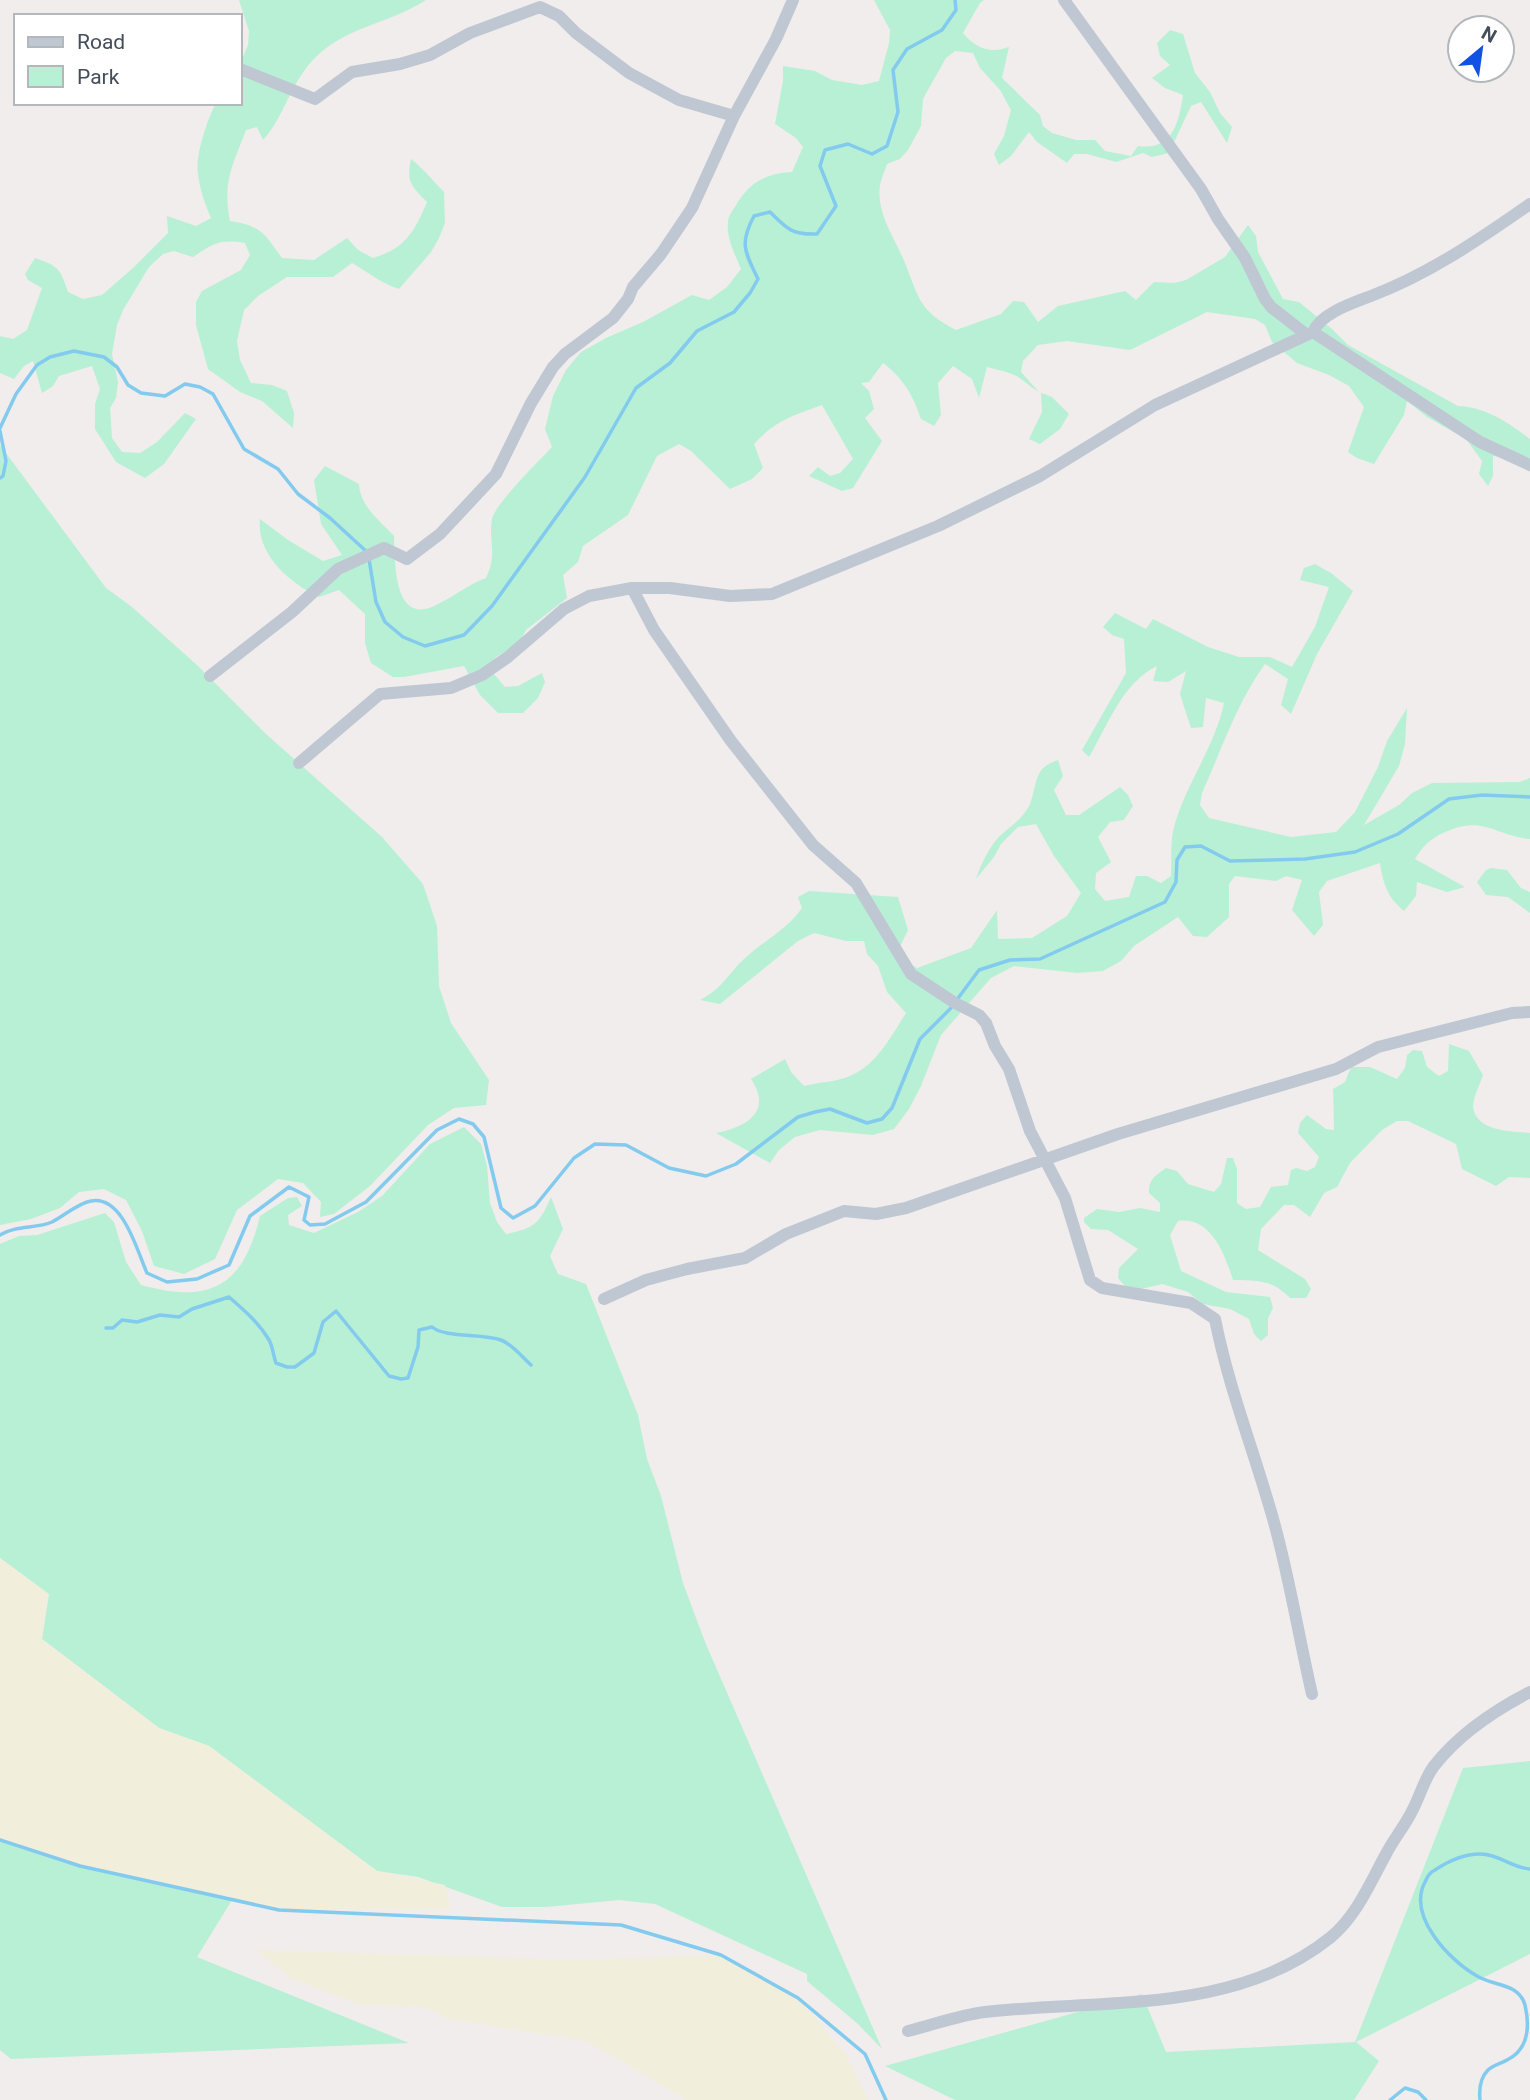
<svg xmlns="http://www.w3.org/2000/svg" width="1530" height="2100" font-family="Roboto,sans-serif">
	<rect width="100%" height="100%" fill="#f0edec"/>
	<path fill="#b8f0d5" d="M239,0H426C389,24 343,27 312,61C290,85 283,119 263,140L257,127L246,130C233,165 222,182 230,221C262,226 264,233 282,258L314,260L347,238L358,250L373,258C405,249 415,231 427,202C411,186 406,182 411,159C426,171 431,179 444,192L445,223L439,238L431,252L399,289C382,284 368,272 352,263L333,277H287L258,296L244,310L237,341L240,360L251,383L272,385L287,391L294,413L293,428L262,401L240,392L208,369L196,325V302L202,291L241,270L250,255L245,243C220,239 214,243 193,257L174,251L163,254L149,267L123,310L117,325L112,354L118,382L116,398L110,408L112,438L122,452L140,453L157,442L185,413L196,419L164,464L145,478L116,462L95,429V404L100,389L92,366L59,376L53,386L42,393L33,361L24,366L14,379L0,373V336L13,339L27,330L42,288L28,280L25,274L35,258C58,266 60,268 68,292L83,299L102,295L133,268L168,233L167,216L196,226L211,218C205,204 200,190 198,174C195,156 207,120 216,103H240V64L248,45L249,31Z
		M874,0H984L980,3L963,33C975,48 990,54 1009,47L1002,78L1040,115L1043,126L1052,133L1076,140H1095L1105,151L1131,156L1138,146C1172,151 1179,123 1183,95L1165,88L1152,78L1170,65L1160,56L1157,43L1170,30L1183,34L1195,73L1210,92L1220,113L1232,127L1227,143L1201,102L1191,106L1169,153L1152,157L1143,153L1116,162L1087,154H1074L1067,163L1037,142L1029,132L1011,156L999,165L994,154L1004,136L1011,110L1000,90L980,68L973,53L955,51L946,58L929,88L923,99L921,126L908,150L900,159L887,164C885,171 881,178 880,185C876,213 895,238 905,263C919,298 919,311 956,330L1001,314L1013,301L1024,302L1038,322L1058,306L1125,291L1136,300L1154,282L1174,283L1186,280L1225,257L1248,225L1256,236L1258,252L1283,299L1299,302L1332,329L1348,345L1458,406C1485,407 1508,422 1530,439V472C1521,462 1506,457 1493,456V476L1488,486L1479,474L1482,461L1466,439L1427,417L1407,401L1404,415L1374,464L1357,458L1348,452L1364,407L1349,386L1329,375L1297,363L1272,342L1265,325L1255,319L1207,312L1130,350L1067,341L1038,345L1023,361L1021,372L1039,392L1052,397L1069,414L1060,429L1040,444L1029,439L1042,412L1041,393C1033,389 1028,384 1021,379C1012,372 998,370 987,367L979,398L972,379L953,366L938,383L941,415L934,426L921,419C913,395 903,378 883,363L869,382L861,383L869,391L874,409L865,418L882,441L853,488L842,491L809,476L818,467L830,476L840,473L853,459L822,405C792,416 776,420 754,444L763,468L752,479L730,489L691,451L679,444L657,456L628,515L583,546L578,562L563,575L567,598L526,630L519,643L496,657L488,667L505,687L518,686L542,673L545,682L538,698L523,713H498L480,695L464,666L404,677H393L371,663L365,643V614L339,590L319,597C290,583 256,554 260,519L288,540L323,561L342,555L321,524L314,480L325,466L359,484C360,506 379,520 394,536C395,561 393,629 438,604C455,596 469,584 486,578C498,553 488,541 492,519C495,504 539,461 552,447L545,429L553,396L566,370L581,352L606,338L643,322L692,295L709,300L727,287L741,269C735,254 726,238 728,222C728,217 732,211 735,207C748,183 766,173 792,172L803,147L796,138L775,124L783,81V66L815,71L832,80L862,85L879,81L889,43L890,30Z
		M0,445L106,588L132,607L197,665L267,735L382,837L423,884L437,926L439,986L451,1023L489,1080L486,1105L454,1108L428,1125L370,1186L334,1214L320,1217L321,1202L303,1183L278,1179L237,1210L215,1259L184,1274L154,1266L142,1231L126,1200L104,1189L79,1192L60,1208L31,1219L0,1225Z
		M1315,564L1331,573L1353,591L1317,654L1291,714L1281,705L1288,679L1265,664C1236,704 1222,749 1202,793L1200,805L1209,818L1291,837L1336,832L1355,812L1378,767L1387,741L1407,708L1405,744L1399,766L1364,825L1399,805L1412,793L1432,783L1520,782L1530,778V839C1493,835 1483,814 1443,833C1430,839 1422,847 1415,859L1465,887L1447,892L1417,882L1416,896L1404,911C1387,897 1383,883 1380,863L1327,881L1319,892L1323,925L1314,936L1292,910L1302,880L1286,876L1276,881L1235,876L1229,884V917L1207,937L1193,936L1178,917L1134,946L1121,961L1103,971L1077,973L1014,966L991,978L941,1035L921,1086L909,1109L894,1129L873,1135L820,1130L795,1137L779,1150L770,1163L716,1133C746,1127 773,1112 751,1079L785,1059L791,1072L804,1086C819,1082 839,1082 852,1075C877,1064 892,1035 906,1013L887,992L878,966L867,954L864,941H846L814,933L798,941L720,1004L700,1000C723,988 727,975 744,959C763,941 787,930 802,908L798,897L809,891L898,897L908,930L896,955L917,968L971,948L997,910L998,939L1032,938L1067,916L1081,893L1054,856L1036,824L1018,827L1001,844L994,857L976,879C980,867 986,854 993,844C1004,829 1022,822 1030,804C1038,783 1033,768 1058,760L1063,776L1054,790L1066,815H1079L1120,787L1128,795L1133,806L1124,820L1110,822L1098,837L1111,862L1096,873L1095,889L1105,901L1129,897L1136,876H1147L1161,883L1171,876C1172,860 1170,842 1174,827C1186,783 1215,747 1224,703L1206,698L1203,727L1191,728L1180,694L1186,671L1168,682L1153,681L1157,666C1122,683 1108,725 1089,757L1082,750L1126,673L1124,639L1112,635L1103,627L1115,613L1146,629L1153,619L1208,647L1239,657H1270L1292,667L1315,627L1329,587L1300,580L1304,568Z
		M1491,868L1507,870L1521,888L1530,892V913L1508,897L1486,895L1477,882L1486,870Z
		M1449,1044L1469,1051L1483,1075C1480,1084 1473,1098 1473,1107C1476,1132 1512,1131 1530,1133V1178L1509,1177L1496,1186L1462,1169L1456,1144L1408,1121H1397L1382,1130L1350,1163L1337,1187L1324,1193L1310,1217L1294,1205H1284L1261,1229L1258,1250L1305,1279L1311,1289L1306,1298H1290C1271,1279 1259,1281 1233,1280C1225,1255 1211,1216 1178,1221L1170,1235L1181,1271L1226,1292L1270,1297L1273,1308L1268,1318V1335L1261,1341L1254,1334L1249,1319L1230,1309L1203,1304L1188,1292L1162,1284L1141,1289L1125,1286L1118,1278L1119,1268L1138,1249L1108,1230L1091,1229L1084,1222V1218L1097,1209L1119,1212L1140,1208L1160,1212V1203L1149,1193C1148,1180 1156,1175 1166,1168L1177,1171L1188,1184L1214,1192L1221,1184L1227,1158H1233L1237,1169V1203L1246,1209L1260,1207L1271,1187L1288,1185L1291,1170L1296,1168L1307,1171L1315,1167L1319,1157L1298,1133L1300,1123L1307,1115L1326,1129L1334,1130L1333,1089L1345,1082L1351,1067H1370L1397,1079L1405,1068L1407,1055L1413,1050L1422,1051L1427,1067L1439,1076L1448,1071Z
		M464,1127L481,1144L487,1166L490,1203L497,1222L506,1234C535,1228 539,1224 551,1197L563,1229L550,1256L558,1274L586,1284L638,1415L647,1459L661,1496L683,1583L705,1642L882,2049L858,2024L807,1981V1974L655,1904L619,1900L546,1907H502L418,1877L377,1871L209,1746L159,1728L42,1639L48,1594L0,1558V1244L19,1236L37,1235L105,1213L114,1222L126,1262L141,1285C210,1304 243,1287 260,1216L288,1198L297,1197L302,1206L288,1215L289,1225L314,1233L358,1212L382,1196L430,1144Z
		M1530,1761V1954L1356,2042L1379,2061L1354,2100H955L885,2066L1142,1994L1166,2052L1355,2042L1463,1768Z
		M0,1840L80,1866L232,1900L197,1957L409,2043L11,2059L0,2050Z"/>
	<path fill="#f2eedc" d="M0,1558L49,1594L42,1639L159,1728L209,1746L377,1871L445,1885L451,1909L279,1910L80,1866L0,1840Z
		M256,1950L579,1960L721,1955L798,1998L847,2056L868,2100H687L586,2041L449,2019L425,2007L361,2005L292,1979Z"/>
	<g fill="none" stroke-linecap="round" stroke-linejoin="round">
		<path stroke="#83caef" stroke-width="3.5" d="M0,428L16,394L37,365L50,357L74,351L104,357L117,367L128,385L141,393L165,396L185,384L200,387L213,394L244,449L278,469L298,494L330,518L367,552
			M0,431L6,461L3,476L0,478
			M369,559L376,602L385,622L403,637L425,646L464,635L492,606L585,477L636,388L670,363L697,331L734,312L750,293L758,279C745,252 739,244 754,216L770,212C787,229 792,235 817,234L836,206L820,166L825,150L848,144L872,154L887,146L898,112L893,70L907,49L942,30L956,10L955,0
			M0,1235C16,1225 36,1229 52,1222C64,1216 78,1203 91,1201C123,1195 137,1251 147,1273L167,1282L197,1279L229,1265L250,1216L289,1187L309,1197L304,1220L310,1225L325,1224L366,1202L437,1130L459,1119L473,1124L484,1137L501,1208L513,1218L535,1206L574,1158L595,1144L626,1145L669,1168L706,1176L736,1164L798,1117L815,1112L830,1109L867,1123L882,1119L892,1108L920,1039L950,1009L979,970L1010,960L1040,959L1165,902L1176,882L1177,860L1185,847L1201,846L1230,861L1305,859L1355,852L1398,834L1449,799L1482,795L1530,797
			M106,1328H113L122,1320L137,1322L160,1315L179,1317L192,1309L229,1297C244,1310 259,1323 269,1340C273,1347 273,1355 276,1363L287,1367H295L306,1359L314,1353L323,1322L336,1311L389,1376L401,1379L408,1378L418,1347L419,1330L432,1327C445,1338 482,1333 501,1340C512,1344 522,1357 531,1365
			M0,1840L80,1866L279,1910L621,1925L721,1955L798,1998L865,2054L886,2100
			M1390,2100L1405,2088L1418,2092L1426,2100
			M1480,2100C1479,2090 1480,2078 1488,2070C1492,2066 1502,2063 1507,2060C1529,2049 1530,2027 1525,2005C1519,1983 1493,1986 1477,1976C1449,1960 1407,1916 1425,1882C1428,1876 1429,1873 1435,1870C1447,1862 1464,1854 1480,1854C1499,1854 1512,1868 1530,1869"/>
		<path stroke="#bfc7d3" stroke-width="12" d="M1064,0L1201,189L1218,219L1245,258L1265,299L1271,307L1307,335
			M240,69L315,99L352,72L400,64L430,55L470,33L540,7L559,16L576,33L629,73L679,100L734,116
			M1313,332L1480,442L1530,465
			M632,588L654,630L731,741L813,845L856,883L911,974L955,1003L979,1015L986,1023L995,1046L1009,1069L1030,1131L1065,1198L1090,1280L1102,1288L1191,1303L1215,1319C1229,1390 1256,1456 1275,1526C1290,1581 1299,1638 1312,1694
			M210,676L292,612L338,569L384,548L407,559L440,534L496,474L531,403L553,367L565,354L613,318L628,299L633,287L661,254L692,208L734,116L776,39L793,0
			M299,763L380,694L451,688L482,675L508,657L564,609L589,596L632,588H670L730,596L772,594L938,526L1040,476L1155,405L1313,332C1321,313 1353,303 1371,296C1429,274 1480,239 1530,204
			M604,1299L646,1280L687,1269L745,1258L786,1234L844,1211L876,1214L906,1208L1118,1134L1336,1069L1378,1047L1512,1013L1530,1012
			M908,2031C933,2025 959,2015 985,2012C1100,1999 1235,2015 1331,1937C1357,1915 1370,1883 1386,1854C1393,1840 1404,1827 1411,1813C1419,1799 1424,1779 1434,1766C1459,1734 1495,1710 1530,1692"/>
	</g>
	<rect x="14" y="14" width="228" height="91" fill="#ffffff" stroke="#b4b8bd" stroke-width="2"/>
	<rect x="28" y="37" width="35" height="10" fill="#bfc7d3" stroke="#b4b8bd" stroke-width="2"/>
	<text x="77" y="49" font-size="21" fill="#444d5b">Road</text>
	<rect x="28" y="66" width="35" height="21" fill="#b8f0d5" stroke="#b4b8bd" stroke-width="2"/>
	<text x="77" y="84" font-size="21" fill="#444d5b">Park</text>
	<g transform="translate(1481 49) rotate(29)"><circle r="33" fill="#ffffff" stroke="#b4b8bd" stroke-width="2"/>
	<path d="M0-5L12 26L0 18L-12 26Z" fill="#1152e5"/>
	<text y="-10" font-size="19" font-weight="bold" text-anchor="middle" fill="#444d5b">N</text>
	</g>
</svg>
